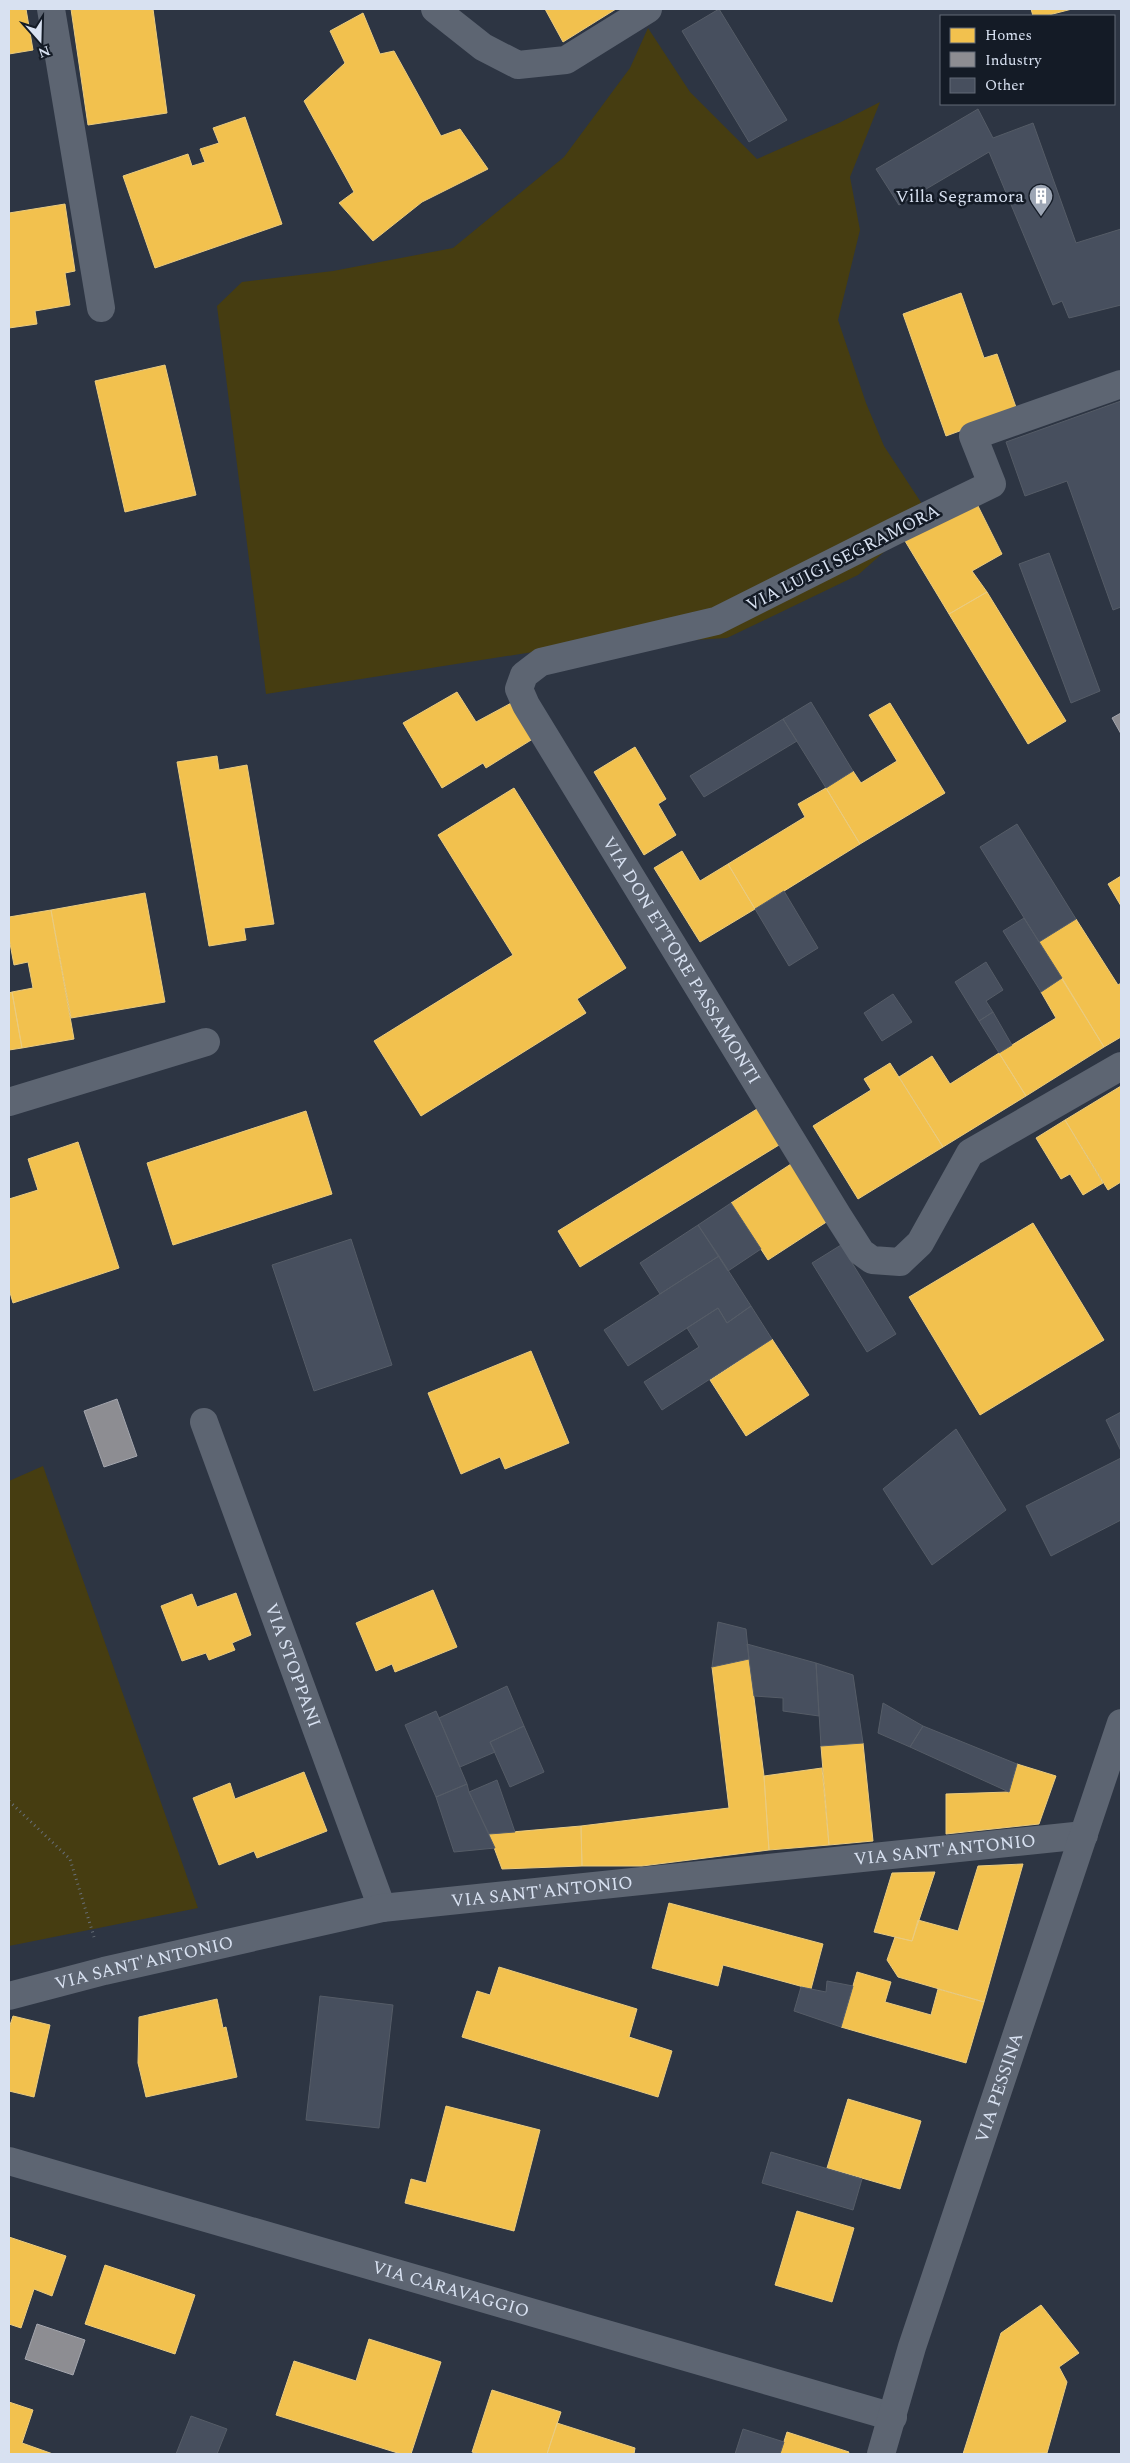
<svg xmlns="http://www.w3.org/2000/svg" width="1130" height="2463" font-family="Spectral,serif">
	<rect width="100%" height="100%" fill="#2d3543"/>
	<path fill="#463d11" d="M648,28L690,92L757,159L839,123L880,102L850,177L860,230L838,320L866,403L884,446L928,513L858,575L727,638L558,648L266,694L217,306L242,282L333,271L453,248L564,157L630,68Z
		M43,1466L198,1908L9,1946V1481Z"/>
	<path fill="#f2c14e" stroke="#eacb7f" d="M9,9H26L33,50L9,54Z
		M71,9H153L167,113L88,125Z
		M545,9H616L563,42Z
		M1031,9H1072L1045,16H1033Z
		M363,13L380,54L394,51L441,136L460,129L488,169L422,202L373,241L339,203L354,192L304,101L345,63L330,31Z
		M245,117L282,224L155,268L123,176L188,154L192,166L205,162L200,149L219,143L213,128Z
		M65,204L75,271L65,273L70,305L35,311L37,324L9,328V213Z
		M961,293L984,358L997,354L1017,410L946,436L903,314Z
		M165,365L196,495L125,512L95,381Z
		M977,504L1002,554L972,571L987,592L949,614L905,541Z
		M987,592L1066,721L1028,744L949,614Z
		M457,692L476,722L515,701L536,737L486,768L483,763L442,788L403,723Z
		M890,703L945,793L860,844L826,788L853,771L861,783L897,761L869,715Z
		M635,747L666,799L658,804L676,835L644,855L594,772Z
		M217,756L219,770L247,765L274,924L244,928L246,940L209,946L177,762Z
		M514,788L626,968L577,999L586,1013L421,1116L374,1041L513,955L438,835Z
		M826,788L860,844L755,909L728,864L805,817L798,804Z
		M682,851L700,881L728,864L755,909L700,942L654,868Z
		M1121,876V906L1108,884Z
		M145,893L165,1002L71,1018L51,910Z
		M51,910L74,1039L22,1048L12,992L33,988L28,962L14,965L9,938V917Z
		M1076,919L1118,985L1121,983V1037L1104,1047L1039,942Z
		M1062,978L1104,1047L1026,1096L999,1053L1056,1018L1041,992Z
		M12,992L22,1048L9,1050V993Z
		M999,1053L1026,1096L943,1147L899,1077L932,1056L950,1084Z
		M890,1063L943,1147L858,1199L813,1126L871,1090L864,1079Z
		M1121,1086V1182L1108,1190L1065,1120Z
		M757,1109L779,1145L580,1267L558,1231Z
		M306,1111L332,1194L173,1245L147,1163Z
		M1065,1120L1103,1183L1083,1195L1070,1174L1061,1179L1036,1138Z
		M78,1142L119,1268L13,1303L9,1289V1199L38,1190L28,1159Z
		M791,1164L828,1221L768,1260L731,1203Z
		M1033,1223L1104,1340L980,1415L909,1297Z
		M772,1339L809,1395L746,1436L710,1380Z
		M531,1351L569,1443L505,1469L500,1457L461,1474L428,1393Z
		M433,1590L457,1647L395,1672L392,1664L376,1671L356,1623Z
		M236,1593L251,1635L232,1643L235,1650L209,1660L206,1653L182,1661L161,1606L192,1594L197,1607Z
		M749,1659L764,1776L769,1850L642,1866H582L581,1826L729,1808L712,1667Z
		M863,1743L873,1841L829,1845L821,1746Z
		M1017,1764L1056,1776L1039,1824L946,1834V1794L1009,1792Z
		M822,1768L829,1845L769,1850L764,1776Z
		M304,1772L327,1831L257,1858L254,1851L219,1865L193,1798L230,1783L235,1799Z
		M581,1826L582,1866L502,1869L489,1834Z
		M1023,1864L984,2002L898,1977L887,1960L895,1937L912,1941L918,1920L958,1931L978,1866Z
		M935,1872L912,1941L874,1932L892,1873Z
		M669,1903L823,1944L811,1989L723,1965L718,1986L652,1968Z
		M499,1967L637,2009L629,2037L672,2051L658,2097L462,2037L477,1991L490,1995Z
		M857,1972L891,1982L885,2002L931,2015L938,1989L984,2002L966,2063L841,2027Z
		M217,1999L223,2028L226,2027L237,2077L146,2097L138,2063L139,2017Z
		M13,2016L50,2025L34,2097L9,2091V2028Z
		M848,2099L921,2121L900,2189L827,2168Z
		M446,2106L540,2130L514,2231L405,2203L411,2179L426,2183Z
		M797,2211L854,2228L832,2302L775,2285Z
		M9,2237L66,2256L52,2296L34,2289L21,2328L9,2324Z
		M105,2265L195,2295L175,2354L85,2324Z
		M1041,2305L1079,2353L1059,2367L1067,2382L1047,2453L963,2454L1001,2333Z
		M369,2339L441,2362L411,2454H401L276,2415L294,2361L356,2381Z
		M492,2390L561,2412L547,2454H479L472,2452Z
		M9,2402L33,2410L22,2443L53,2454H9Z
		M557,2423L635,2448L634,2454H547Z
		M787,2432L849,2452L848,2454H780Z"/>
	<path fill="#8d8d92" stroke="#a4a6ae" d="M1121,713V734L1112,718Z
		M117,1399L137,1456L104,1467L84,1411Z
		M37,2324L85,2340L73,2375L25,2359Z"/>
	<path fill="#474f5e" stroke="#555c67" d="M719,9L787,120L749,142L682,31Z
		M978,109L993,138L1033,123L1076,243L1121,229V305L1069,318L1062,301L1053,305L989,152L899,205L876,169Z
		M1121,401V607L1113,610L1067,481L1025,496L1006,442Z
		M1049,553L1100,691L1071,703L1019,564Z
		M811,702L853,771L826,788L783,719Z
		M783,719L797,741L704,797L690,776Z
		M1017,824L1076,919L1039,942L980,847Z
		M784,891L818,948L789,966L755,909Z
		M1024,918L1062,978L1041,992L1003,931Z
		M986,962L1003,990L986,1001L993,1012L979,1021L955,982Z
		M893,994L912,1022L882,1041L864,1013Z
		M993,1012L1012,1045L999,1053L979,1021Z
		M731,1203L761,1249L728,1271L698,1225Z
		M698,1225L719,1256L660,1294L640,1263Z
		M351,1239L392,1365L314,1391L272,1265Z
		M841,1245L896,1334L867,1352L812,1263Z
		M719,1256L751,1306L727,1323L718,1308L628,1366L604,1330Z
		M751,1306L772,1339L662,1410L644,1382L699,1347L687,1328L718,1308L727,1323Z
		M1121,1412V1451L1106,1420Z
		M956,1429L1006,1510L932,1565L883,1489Z
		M1121,1458V1520L1051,1556L1026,1506Z
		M718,1622L746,1629L749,1659L712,1667Z
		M747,1644L816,1663L819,1716L783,1711V1698L754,1696Z
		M816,1663L853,1675L863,1743L821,1746Z
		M507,1686L524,1726L490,1742L495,1752L460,1767L439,1718Z
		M883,1703L923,1726L910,1747L878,1733Z
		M436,1711L467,1784L436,1797L405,1725Z
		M524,1726L544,1772L510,1787L490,1742Z
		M923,1726L1017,1764L1009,1792L910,1747Z
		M497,1780L515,1832L489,1834L469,1792Z
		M467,1784L469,1792L495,1848L454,1852L436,1797Z
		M827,1981L853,1986L841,2027L794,2011L801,1987L826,1992Z
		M320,1996L393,2005L379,2128L306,2120Z
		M771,2152L862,2179L853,2210L762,2183Z
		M191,2416L227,2429L217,2454H176Z
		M743,2429L784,2442L780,2454H735Z"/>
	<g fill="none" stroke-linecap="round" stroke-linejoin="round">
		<path stroke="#686f79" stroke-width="3" stroke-dasharray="1 4" stroke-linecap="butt" d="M9,1801L70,1859L94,1937"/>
		<g stroke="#5d6572" stroke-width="28">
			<path d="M51,9L101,308"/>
			<path d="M435,9L483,47L518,65L566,60L648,9"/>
			<path id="s1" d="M1121,384L973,436L992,484L893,532L716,621L541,662L524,675L519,689L526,705L838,1216L861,1252L872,1260L900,1262L920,1243L970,1153L1121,1066"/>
			<path d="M9,1102L206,1042"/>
			<path id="s2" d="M204,1422L382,1908"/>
			<path id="s3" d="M9,1996L104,1971L382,1908L1084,1835"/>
			<path id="s4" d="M9,2161L893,2417"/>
			<path id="s5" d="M881,2454L912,2347L1121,1723"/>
		</g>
	</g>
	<defs>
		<symbol id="building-pin" viewBox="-11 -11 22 30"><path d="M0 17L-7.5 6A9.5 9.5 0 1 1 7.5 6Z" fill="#9ca5b4" stroke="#141b26"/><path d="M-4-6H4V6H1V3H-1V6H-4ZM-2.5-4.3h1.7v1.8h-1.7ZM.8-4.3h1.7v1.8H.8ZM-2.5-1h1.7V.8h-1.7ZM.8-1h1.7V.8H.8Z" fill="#fff"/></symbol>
	</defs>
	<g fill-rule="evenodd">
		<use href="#building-pin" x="1027" y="182" width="28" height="38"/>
	</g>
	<g text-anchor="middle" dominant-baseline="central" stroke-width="5" stroke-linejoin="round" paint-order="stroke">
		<g font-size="18" fill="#d8e1f1" stroke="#141b26" text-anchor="end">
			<text x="1024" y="196">Villa Segramora</text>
		</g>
		<g font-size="18" fill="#d8e1f1" stroke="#141b26">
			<text transform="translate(843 558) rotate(-27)">VIA LUIGI SEGRAMORA</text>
			<text stroke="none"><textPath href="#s1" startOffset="1049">VIA DON ETTORE PASSAMONTI</textPath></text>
			<text stroke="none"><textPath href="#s2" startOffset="259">VIA STOPPANI</textPath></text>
			<text stroke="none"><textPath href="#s3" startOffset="949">VIA SANT'ANTONIO</textPath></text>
			<text stroke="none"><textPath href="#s3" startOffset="544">VIA SANT'ANTONIO</textPath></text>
			<text stroke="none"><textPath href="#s3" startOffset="139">VIA SANT'ANTONIO</textPath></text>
			<text stroke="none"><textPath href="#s5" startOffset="385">VIA PESSINA</textPath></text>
			<text stroke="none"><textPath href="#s4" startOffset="460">VIA CARAVAGGIO</textPath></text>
		</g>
	</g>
	<rect width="1130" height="2463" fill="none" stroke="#d8e1f1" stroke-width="20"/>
	<rect x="940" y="15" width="175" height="90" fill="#141b26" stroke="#626a77"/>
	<rect x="950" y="28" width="25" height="15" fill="#f2c14e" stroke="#626a77"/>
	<text x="985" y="40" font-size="15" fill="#d8e1f1">Homes</text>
	<rect x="950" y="52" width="25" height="15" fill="#8d8d92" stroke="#626a77"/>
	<text x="985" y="65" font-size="15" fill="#d8e1f1">Industry</text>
	<rect x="950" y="78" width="25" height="15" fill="#474f5e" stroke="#626a77"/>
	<text x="985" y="90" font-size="15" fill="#d8e1f1">Other</text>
	<g transform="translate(40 40) rotate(160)" stroke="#141b26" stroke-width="4" paint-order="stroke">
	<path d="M0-4L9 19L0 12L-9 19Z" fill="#d8e1f1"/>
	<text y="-8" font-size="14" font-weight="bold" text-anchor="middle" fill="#d8e1f1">N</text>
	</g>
</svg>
